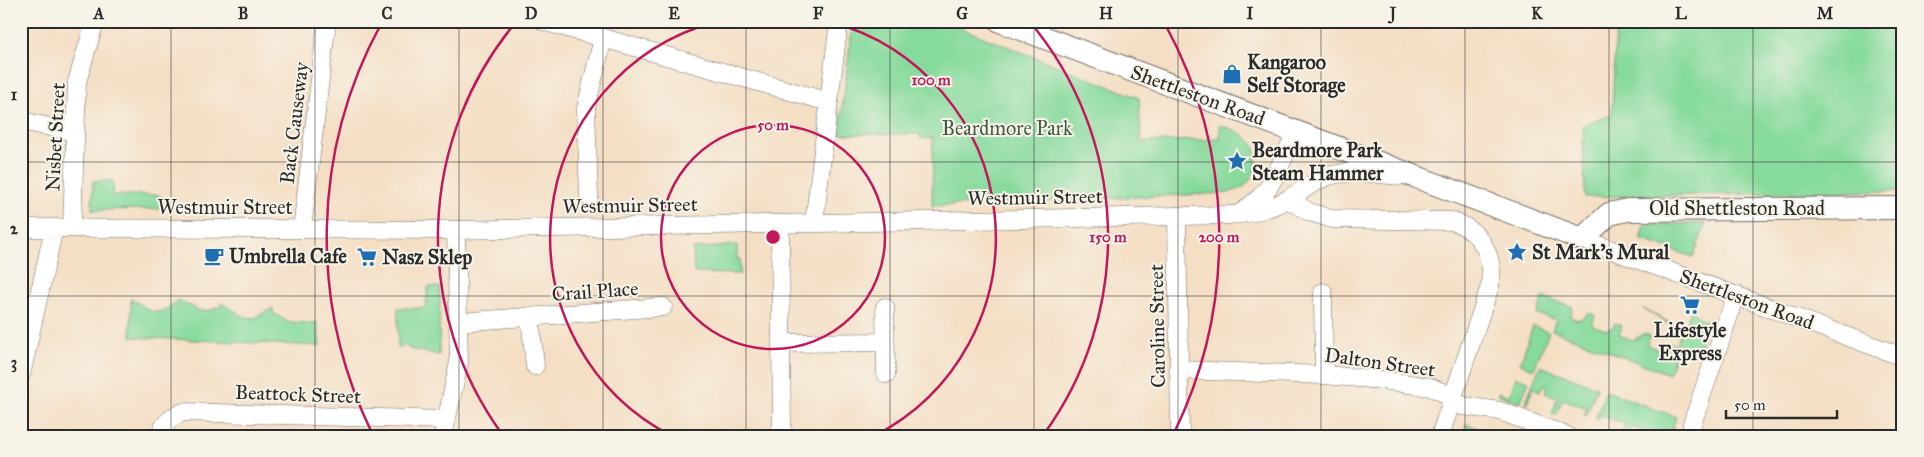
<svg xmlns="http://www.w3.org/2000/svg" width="1924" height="457" font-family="'IM FELL Great Primer',serif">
	<rect width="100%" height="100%" fill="#f7f3e8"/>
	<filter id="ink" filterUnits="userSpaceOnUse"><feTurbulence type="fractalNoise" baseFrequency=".02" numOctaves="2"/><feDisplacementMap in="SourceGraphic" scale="10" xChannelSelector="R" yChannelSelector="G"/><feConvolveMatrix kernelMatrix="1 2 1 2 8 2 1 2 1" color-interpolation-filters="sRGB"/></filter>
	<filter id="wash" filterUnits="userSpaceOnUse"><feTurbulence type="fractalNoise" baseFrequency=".0096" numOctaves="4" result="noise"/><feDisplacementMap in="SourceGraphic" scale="20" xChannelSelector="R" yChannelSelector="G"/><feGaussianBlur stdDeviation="1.12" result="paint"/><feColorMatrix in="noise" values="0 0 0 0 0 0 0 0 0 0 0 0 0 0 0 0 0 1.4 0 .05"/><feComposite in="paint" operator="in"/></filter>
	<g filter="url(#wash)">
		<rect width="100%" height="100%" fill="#f4dfc5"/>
		<path fill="#86da9c" stroke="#588264" d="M853,21H942L1139,98L1141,142L1220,139V125C1231,129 1243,132 1251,142C1261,153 1256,175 1246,185C1241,189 1234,191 1228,193L932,206L933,138H920V134H839Z
			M1616,21H1903V191L1585,197L1583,125L1612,115Z
			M93,181H113V195H160L161,209L92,210Z
			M1706,223L1693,257L1640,239L1644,225Z
			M737,245V259H740V274L694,273L693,249Z
			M428,287H440L439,355L409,349L408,346L398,347V308H423L426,306Z
			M1543,297L1573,307L1570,317L1578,320L1586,316L1587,313L1595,315L1592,325L1606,330L1613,327L1615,323L1622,326L1619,335L1633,340L1641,336L1643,333L1650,336L1647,345L1660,350L1667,347L1668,342L1676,345L1681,332L1642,308L1684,330L1691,311L1702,320L1708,322L1697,354L1678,347L1669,374L1552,330L1556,320L1537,314Z
			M131,298C154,314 156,318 179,300L200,311L213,310L214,308L220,307L221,303L245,317L254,318L273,308V313L288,322L317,323L320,346L131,337Z
			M1533,326L1549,332L1534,369L1520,364Z
			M1540,366L1597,387L1586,416L1584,415L1587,408L1563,399L1556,415L1552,413L1558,397L1545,393L1547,387L1543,385L1540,391L1533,388L1527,404L1525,403Z
			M1516,377L1529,381L1520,403L1498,394L1499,392L1509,396Z
			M1606,391L1676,417L1670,436H1656L1632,427L1628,436H1621L1625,424L1600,415L1598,420L1595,419Z
			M1466,424L1469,425L1498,436H1484L1470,430L1468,436H1462Z"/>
	</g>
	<g filter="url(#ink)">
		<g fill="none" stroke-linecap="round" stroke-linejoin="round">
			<defs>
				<path id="minor" d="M543,21L829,102
					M21,121L74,132
					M589,197L586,108L603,38
					M1288,199L1309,212L1332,219L1452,221C1481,230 1495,256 1490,286L1440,436
					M1241,213C1252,204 1263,197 1270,185C1281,168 1285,149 1298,133
					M1177,216L1180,436
					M814,223L839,21
					M780,224L782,436
					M21,228L456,230L1229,215C1250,214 1270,209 1288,199C1302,191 1314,181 1329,176C1351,169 1376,174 1399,176
					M72,228L77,82L95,21
					M302,229L327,21
					M1582,239L1903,357
					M1323,292L1324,375
					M885,307L886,374
					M530,317L535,366
					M459,322L663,307
					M781,343L885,342
					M1178,370L1324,375L1382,380L1430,387L1442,392L1463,406L1500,411L1567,436
					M21,375L54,228
					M159,436C164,423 171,417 183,412L446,420
					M443,436L459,362L456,230
					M1691,436L1692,424L1736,295"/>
				<path id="major" d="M1000,21L1582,239L1609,214L1628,210L1903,208"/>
			</defs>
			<use href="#minor" stroke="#716a61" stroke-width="19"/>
			<use href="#major" stroke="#716a61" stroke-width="24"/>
			<use href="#minor" stroke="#fff" stroke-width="18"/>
			<use href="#major" stroke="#fff" stroke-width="22"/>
		</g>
	</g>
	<path fill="none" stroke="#2b2b2b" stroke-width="1" stroke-opacity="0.55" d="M171,21V436M315,21V436M459,21V436M603,21V436M746,21V436M890,21V436M1034,21V436M1178,21V436M1321,21V436M1465,21V436M1609,21V436M1753,21V436M21,162H1903M21,296H1903"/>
	<g fill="none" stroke="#c2185b" stroke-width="2.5">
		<circle cx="773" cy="237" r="112"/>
		<path d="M672 436A223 223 0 0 1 715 22M831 22A223 223 0 0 1 874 436"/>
		<path d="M502 434A335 335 0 0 1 516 22M1030 22A335 335 0 0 1 1044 434"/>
		<path d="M372 433A446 446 0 0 1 381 24M1165 24A446 446 0 0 1 1174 433"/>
	</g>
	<defs>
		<symbol id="shop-bare" viewBox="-9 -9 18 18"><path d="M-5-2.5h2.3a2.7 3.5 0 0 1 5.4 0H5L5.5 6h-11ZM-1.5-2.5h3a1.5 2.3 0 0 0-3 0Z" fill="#1f6fb2" stroke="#f7f3e8" stroke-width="2.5" paint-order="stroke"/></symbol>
		<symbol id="sight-bare" viewBox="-9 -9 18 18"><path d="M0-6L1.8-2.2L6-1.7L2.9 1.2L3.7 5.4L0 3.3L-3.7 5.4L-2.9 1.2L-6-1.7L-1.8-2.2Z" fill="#1f6fb2" stroke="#f7f3e8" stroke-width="2.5" paint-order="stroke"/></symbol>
		<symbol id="cafe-bare" viewBox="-9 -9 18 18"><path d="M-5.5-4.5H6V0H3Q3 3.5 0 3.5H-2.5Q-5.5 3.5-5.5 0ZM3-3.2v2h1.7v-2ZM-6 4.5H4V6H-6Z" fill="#1f6fb2" stroke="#f7f3e8" stroke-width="2.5" paint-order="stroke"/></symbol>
		<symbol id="supermarket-bare" viewBox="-9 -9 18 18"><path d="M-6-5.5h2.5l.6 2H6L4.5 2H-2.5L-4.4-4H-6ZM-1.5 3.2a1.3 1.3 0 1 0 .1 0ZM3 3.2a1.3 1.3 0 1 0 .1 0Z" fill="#1f6fb2" stroke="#f7f3e8" stroke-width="2.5" paint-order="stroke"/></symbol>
	</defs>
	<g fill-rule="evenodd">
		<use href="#shop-bare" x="1218" y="60" width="28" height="28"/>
		<use href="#sight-bare" x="1223" y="147" width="28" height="28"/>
		<use href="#sight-bare" x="1503" y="238" width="28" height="28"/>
		<use href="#cafe-bare" x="200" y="242" width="28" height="28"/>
		<use href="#supermarket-bare" x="353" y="243" width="28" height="28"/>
		<use href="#supermarket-bare" x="1676" y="291" width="28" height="28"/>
	</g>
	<g text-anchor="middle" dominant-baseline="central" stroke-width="4" stroke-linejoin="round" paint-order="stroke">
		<g font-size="20" font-weight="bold" fill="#2b2b2b" stroke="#f7f3e8" text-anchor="start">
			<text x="1247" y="62">Kangaroo<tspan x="1247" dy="23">Self Storage</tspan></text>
			<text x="1252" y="150">Beardmore Park<tspan x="1252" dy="23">Steam Hammer</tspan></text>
			<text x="1532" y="252">St Mark's Mural</text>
			<text x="229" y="256">Umbrella Cafe</text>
			<text x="382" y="257">Nasz Sklep</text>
			<text x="1690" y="330" text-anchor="middle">Lifestyle<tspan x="1690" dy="23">Express</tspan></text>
		</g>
		<g font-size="20" fill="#2b2b2b" stroke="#f7f3e8">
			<text transform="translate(1198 95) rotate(20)">Shettleston Road</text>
			<text transform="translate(294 123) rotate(-83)">Back Causeway</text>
			<text transform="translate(55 137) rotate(-87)">Nisbet Street</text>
			<text transform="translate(1035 197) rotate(-1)">Westmuir Street</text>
			<text transform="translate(630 205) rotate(-1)">Westmuir Street</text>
			<text x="225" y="207">Westmuir Street</text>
			<text x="1737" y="208">Old Shettleston Road</text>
			<text transform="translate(595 291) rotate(-4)">Crail Place</text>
			<text transform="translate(1747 299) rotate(20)">Shettleston Road</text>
			<text transform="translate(1157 326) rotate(-91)">Caroline Street</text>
			<text transform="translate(1380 362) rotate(8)">Dalton Street</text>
			<text transform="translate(298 394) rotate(2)">Beattock Street</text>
		</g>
		<g font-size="20" fill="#425747" stroke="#f7f3e8">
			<text x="1007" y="128">Beardmore Park</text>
		</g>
	</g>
	<circle cx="773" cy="237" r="8" fill="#c2185b" stroke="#f7f3e8" stroke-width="2.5"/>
	<g font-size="15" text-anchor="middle" font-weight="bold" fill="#c2185b" stroke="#f7f3e8" stroke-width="4" stroke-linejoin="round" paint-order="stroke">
		<text x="931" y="85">100 m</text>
		<text x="773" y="130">50 m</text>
		<text x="1108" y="242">150 m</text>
		<text x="1219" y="242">200 m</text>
	</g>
	<rect width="1924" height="457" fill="none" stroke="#f7f3e8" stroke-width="55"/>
	<path d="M1726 410v8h111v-8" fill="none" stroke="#2b2b2b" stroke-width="2.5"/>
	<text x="1734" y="410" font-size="15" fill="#2b2b2b" stroke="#f7f3e8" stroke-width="4" paint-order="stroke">50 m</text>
	<rect x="28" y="28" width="1868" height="402" fill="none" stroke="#2b2b2b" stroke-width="2"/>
	<g font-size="16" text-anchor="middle" font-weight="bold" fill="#2b2b2b">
		<text x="99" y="19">A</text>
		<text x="243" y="19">B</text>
		<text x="387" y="19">C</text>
		<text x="531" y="19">D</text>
		<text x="674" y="19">E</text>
		<text x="818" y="19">F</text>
		<text x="962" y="19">G</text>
		<text x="1106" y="19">H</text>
		<text x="1250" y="19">I</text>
		<text x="1393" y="19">J</text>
		<text x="1537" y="19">K</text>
		<text x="1681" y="19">L</text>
		<text x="1825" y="19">M</text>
		<text x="14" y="100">1</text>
		<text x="14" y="234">2</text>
		<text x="14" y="368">3</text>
	</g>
</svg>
